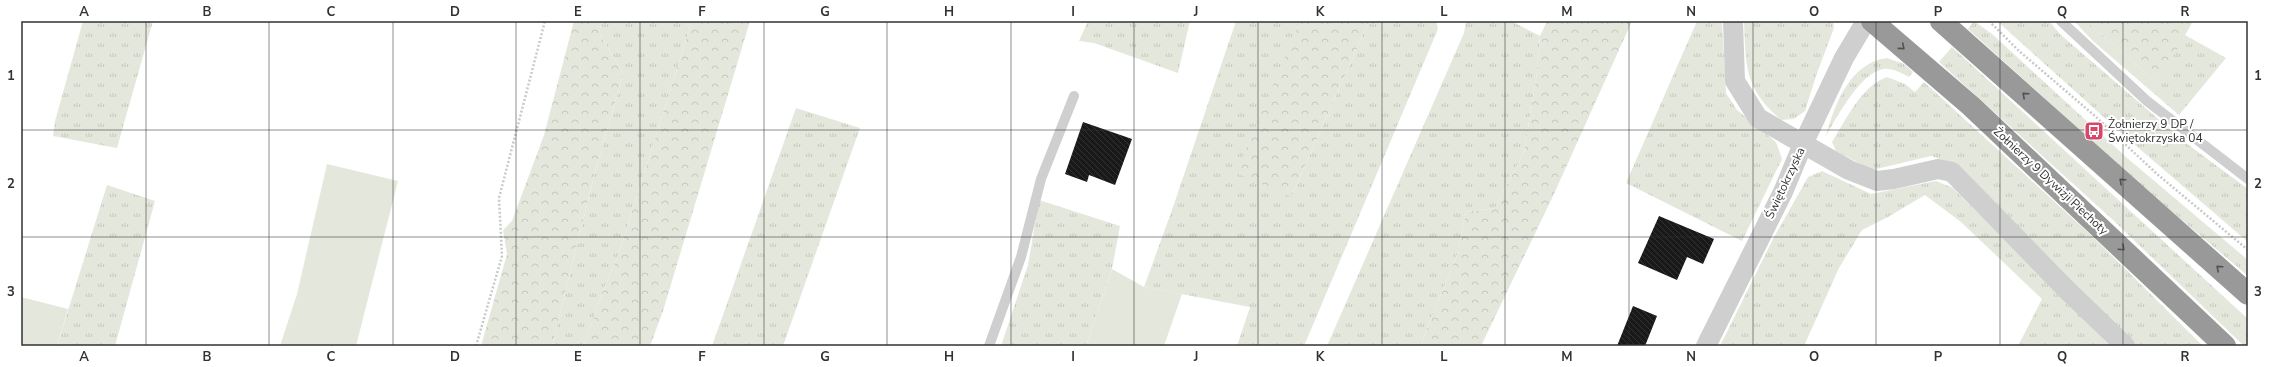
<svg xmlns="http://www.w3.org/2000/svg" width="2269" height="367" font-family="'Nunito Sans',sans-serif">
	<defs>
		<pattern id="grass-tufts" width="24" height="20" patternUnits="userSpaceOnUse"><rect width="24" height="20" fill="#e4e8dc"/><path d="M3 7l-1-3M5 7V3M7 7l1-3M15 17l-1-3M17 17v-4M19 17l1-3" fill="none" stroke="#c4c7bd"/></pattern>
		<pattern id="forest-crowns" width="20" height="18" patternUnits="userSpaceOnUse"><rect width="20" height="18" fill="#e4e8dc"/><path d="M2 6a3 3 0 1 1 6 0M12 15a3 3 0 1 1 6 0" fill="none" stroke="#c4c7bd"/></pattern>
		<pattern id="building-back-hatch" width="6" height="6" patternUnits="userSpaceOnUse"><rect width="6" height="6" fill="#191919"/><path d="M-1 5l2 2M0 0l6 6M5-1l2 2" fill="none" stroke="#323232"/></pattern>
	</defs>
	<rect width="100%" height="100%" fill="#fff"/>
	<path fill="url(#grass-tufts)" d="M83,21H153L117,148L53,136L55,121Z
		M602,21H692L618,256L602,293L584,346H552L595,172L623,74L599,32Z
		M1088,21H1190L1178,73L1094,43L1079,41Z
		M1236,21H1300L1289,49L1291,197L1369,21H1436L1438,29L1304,346H1237L1250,307L1144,287L1172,210Z
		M1466,21H1511L1540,36L1537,73L1524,152L1495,208L1466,212L1457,255L1420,346H1327L1464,33Z
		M1697,21H1722L1726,93L1737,110L1776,142L1782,159L1742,241L1626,183Z
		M1744,21H1833L1834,28L1817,73L1805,111L1794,119L1781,120C1744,88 1746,67 1744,21Z
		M1974,21L1992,34L2126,157L2248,260V276L2144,188L1968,29Z
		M1997,21H2049L2060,34L2186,143L2248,189V242L2128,139Z
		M2074,21H2086L2157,83L2185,35L2226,58L2179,115L2093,41Z
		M1952,47L2248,319V346H2244L2113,220L1939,62Z
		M1887,58L1904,64L1913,72L1909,77C1901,73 1892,68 1883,69C1860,73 1837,117 1826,136C1835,103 1850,63 1887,58Z
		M1887,77L1905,84L1915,92L1924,82L2093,237L2203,346H2134L1960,166L1931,156L1872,170L1836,151L1832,142C1846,120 1861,86 1887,77Z
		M796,108L860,128L783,346H712Z
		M1822,171L1871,194L1936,181L1953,188L2110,346H2018L2042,299L1961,222L1925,195L1888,217L1862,230L1839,268L1804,346H1720L1773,239L1808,177Z
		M107,185L155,201L115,346H57Z
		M1039,200L1120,226L1112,269L1086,346H1001L1028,265Z"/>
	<path fill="url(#forest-crowns)" d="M574,21H602L599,32L623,74L595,172L552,346H481L507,254L503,230L512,221L544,135Z
		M692,21H750L663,311L650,346H584L602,293L618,256Z
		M1300,21H1369L1291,197L1236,173Z
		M1547,21H1632L1554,194L1481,346H1420L1457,255L1466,212L1495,208L1524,152L1537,73L1540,36Z
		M2086,21H2193L2158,84Z"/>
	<path fill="#e4e8dc" d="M327,164L398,181L356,346H280L297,294Z
		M1112,269L1144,287L1182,294L1164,346H1086Z
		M21,297L68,309L57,346H21Z"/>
	<path fill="url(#building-back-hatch)" d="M1083,122L1132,139L1115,185L1089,175L1087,182L1065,174Z
		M1659,216L1714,239L1703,264L1687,257L1677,280L1638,263Z
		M1633,306L1657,316L1645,346H1617Z"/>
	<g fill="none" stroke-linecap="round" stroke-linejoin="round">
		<path stroke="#c9c9c9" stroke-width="2.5" stroke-dasharray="2 2" stroke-linecap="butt" d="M1989,21L2019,51L2095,116L2157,174L2248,250
			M476,346L502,256L499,198L545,21"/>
		<path stroke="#cfcfcf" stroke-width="10" d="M2061,21L2147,101L2248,179
			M989,346L1021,257L1041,179L1074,96"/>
		<path stroke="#cfcfcf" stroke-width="20" d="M1733,21L1735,81L1758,118L1849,170L1877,181L1894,179L1938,169L1952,172L2065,288L2125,346
			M1706,346L1783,192L1803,144L1844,58L1866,21"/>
		<path stroke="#999" stroke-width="22" d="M1872,21L1971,106L2225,346
			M1941,21L2248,294"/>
	</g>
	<defs><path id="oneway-chevron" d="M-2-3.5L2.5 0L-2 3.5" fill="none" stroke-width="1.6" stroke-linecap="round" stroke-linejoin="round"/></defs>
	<g stroke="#515151">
		<use href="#oneway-chevron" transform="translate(1902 47) rotate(41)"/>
		<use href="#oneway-chevron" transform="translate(2025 95) rotate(-138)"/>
		<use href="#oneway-chevron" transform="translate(2122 181) rotate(-138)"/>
		<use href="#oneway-chevron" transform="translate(2122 248) rotate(43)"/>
		<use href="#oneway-chevron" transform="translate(2219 268) rotate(-138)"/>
	</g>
	<path fill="none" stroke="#323232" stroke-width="1" stroke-opacity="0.55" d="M146,21V346M269,21V346M393,21V346M516,21V346M640,21V346M764,21V346M887,21V346M1011,21V346M1134,21V346M1258,21V346M1382,21V346M1505,21V346M1629,21V346M1753,21V346M1876,21V346M2000,21V346M2123,21V346M21,130H2248M21,237H2248"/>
	<defs>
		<symbol id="bus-square" viewBox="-11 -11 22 22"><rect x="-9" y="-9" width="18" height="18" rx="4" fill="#d64768" stroke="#fff"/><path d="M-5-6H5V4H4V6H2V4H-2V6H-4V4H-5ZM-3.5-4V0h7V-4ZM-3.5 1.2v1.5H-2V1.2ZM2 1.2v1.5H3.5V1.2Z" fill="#fff"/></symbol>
	</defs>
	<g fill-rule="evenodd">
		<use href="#bus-square" x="2083" y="120" width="22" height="22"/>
	</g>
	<g text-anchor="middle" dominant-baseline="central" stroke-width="4" stroke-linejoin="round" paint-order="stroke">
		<g font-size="12" fill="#323232" stroke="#fff" text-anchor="start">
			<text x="2108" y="124">Żołnierzy 9 DP /<tspan x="2108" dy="14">Świętokrzyska 04</tspan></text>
		</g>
		<g font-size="12" fill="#323232" stroke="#fff">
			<text transform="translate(2051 181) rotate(43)">Żołnierzy 9 Dywizji Piechoty</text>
			<text transform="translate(1785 183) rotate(-65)">Świętokrzyska</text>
		</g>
	</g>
	<rect width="2269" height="367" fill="none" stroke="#ffffff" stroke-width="44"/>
	<rect x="22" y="22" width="2225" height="323" fill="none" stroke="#323232" stroke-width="1.5"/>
	<g font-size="13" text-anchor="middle" font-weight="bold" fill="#323232">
		<text x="84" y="16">A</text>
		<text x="207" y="16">B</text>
		<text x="331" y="16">C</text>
		<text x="455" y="16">D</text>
		<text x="578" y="16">E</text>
		<text x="702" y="16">F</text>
		<text x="825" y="16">G</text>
		<text x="949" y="16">H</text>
		<text x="1073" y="16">I</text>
		<text x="1196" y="16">J</text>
		<text x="1320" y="16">K</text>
		<text x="1444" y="16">L</text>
		<text x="1567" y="16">M</text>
		<text x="1691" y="16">N</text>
		<text x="1814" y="16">O</text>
		<text x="1938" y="16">P</text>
		<text x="2062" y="16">Q</text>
		<text x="2185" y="16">R</text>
		<text x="11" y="80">1</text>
		<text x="2258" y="80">1</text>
		<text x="11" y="188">2</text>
		<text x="2258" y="188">2</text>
		<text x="11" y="296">3</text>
		<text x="2258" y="296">3</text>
		<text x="84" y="361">A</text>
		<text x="207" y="361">B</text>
		<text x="331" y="361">C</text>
		<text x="455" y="361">D</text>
		<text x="578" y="361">E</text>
		<text x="702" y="361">F</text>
		<text x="825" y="361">G</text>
		<text x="949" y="361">H</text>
		<text x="1073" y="361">I</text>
		<text x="1196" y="361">J</text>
		<text x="1320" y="361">K</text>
		<text x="1444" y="361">L</text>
		<text x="1567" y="361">M</text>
		<text x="1691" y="361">N</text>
		<text x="1814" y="361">O</text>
		<text x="1938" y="361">P</text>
		<text x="2062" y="361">Q</text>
		<text x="2185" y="361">R</text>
	</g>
</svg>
